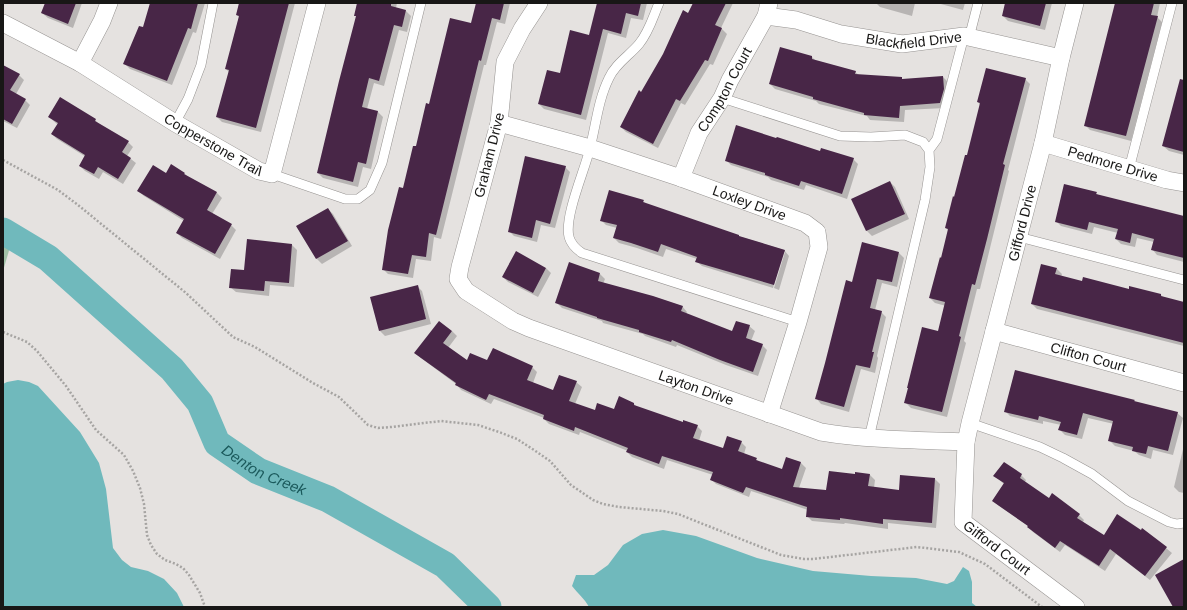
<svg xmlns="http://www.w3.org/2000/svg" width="1187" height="610" font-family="Arial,sans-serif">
	<rect width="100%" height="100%" fill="#e5e2e0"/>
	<path fill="#a2c1a8" d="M3,231L13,237L3,271Z"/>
	<path fill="#70b9bc" d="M18,380L29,382L38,386L80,432L99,463L106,489L113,548L122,560L131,567L148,571L164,579L177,593L184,607H3V384L7,382Z
		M663,530L696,536L757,558L813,571L871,576L916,578L947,584L954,581L963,567L969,571L972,582V603L977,607H589C585,599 578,594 572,586L576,575H594L608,565L623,545L642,534Z"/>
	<path fill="#0003" d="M46,3H82L73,28L48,18L42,13Z
		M151,3H205L196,33L193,32L172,85L130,69L125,64L144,29Z
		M240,3H295L261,132L222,122L217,117L229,72L226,69L239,17L237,15Z
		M358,3H397L396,8L406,11L411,16L407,32L399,30L384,86L374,83L367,109L378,112L383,117L371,169L363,167L358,187L323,178L318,173L357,17Z
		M477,3H510L505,24L497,22L486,65H484L441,239L434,237L431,261L416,259L413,278L388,274L383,269L403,189L416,148L430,105L472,24Z
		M598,3H647L643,20L631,18L626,38L608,33L586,120L544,109L539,104L560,74L590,36Z
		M694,3H733L721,28L727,34L713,65L710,64L685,105L681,103L658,148L626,132L621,127L689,14Z
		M876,3H915L912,16L880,7Z
		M937,3H965L963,10Z
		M1006,3H1052L1045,30L1008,21L1003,16Z
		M1116,3H1160L1157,17L1162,22L1131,141L1090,130L1085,125Z
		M812,57L816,61L855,72L859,75L901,78L903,80L943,77L948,82L945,108L905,110L904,122L870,120L867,116L819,104L816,101L775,89L770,84Z
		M3,70L19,75L24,80L16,94L25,100L30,105L17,128L3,121Z
		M1025,79L1030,84L1008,170L1009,171L991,244L980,289H977L964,341L966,343L947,417L911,408L906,403L939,332L946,306L935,303L930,298L949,231L946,228L968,156L980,105L978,102Z
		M1184,90V155L1169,151L1163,146Z
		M49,117L95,120L100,125L128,142L133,147L127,156L136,163L123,184L103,172L99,179L85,171L80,166L86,157L57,139L52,134L58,125Z
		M821,152L853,159L858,164L847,199L806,185L804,190L771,180L768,177L731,165L726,160Z
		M171,166L185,174L189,178L217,193L222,198L212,214L231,225L236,230L220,259L182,238L177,233L184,221L144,196L138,191L166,174Z
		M565,167L570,172L555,228L541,225L537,242L514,236L509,231Z
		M890,182L895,187L909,219L872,236L867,231L853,199Z
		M1096,193L1098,195L1184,218V262L1157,255L1152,249L1154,242L1137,238L1135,247L1121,244L1116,239L1118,233L1094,227L1092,234L1061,226L1056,221Z
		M643,201L646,204L738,236L784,250L789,256L779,290L774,288L785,252H783L773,288L702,266L696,261L697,259L666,249L663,257L637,248L619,243L614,238L617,228L606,225L601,220Z
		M328,209L333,214L352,246L322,264L317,259L298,227Z
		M248,241L292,245L297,250L294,287L270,285L269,296L236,292L230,287L245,272Z
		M899,253L904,258L897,287L882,283L875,310L881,312L886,317L877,356L878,358L875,373L861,369L849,412L821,404L816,398L853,283Z
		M546,268L551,273L538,297L508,282L503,277Z
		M1057,269L1062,274L1061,277L1083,282L1161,295L1164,298L1184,303V346L1037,309L1032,304Z
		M600,274L605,279L603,284L682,306L687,312L686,314L733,333L749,326L755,331L751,341L762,345L767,350L758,376L726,365L677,345L676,347L645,336L643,334L603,323L602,321L562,308L557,303Z
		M417,286L422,291L431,324L385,336L380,331Z
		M452,331L457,336L448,348L467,361L487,362L532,367L537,372L533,383L554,392L576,382L582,387L575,404L595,412L614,411L634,404L637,407L683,424L697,426L702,431L699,441L723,449L741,442L746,447L744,454L756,459L759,462L783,470L787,458L801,463L806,468L799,488L827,491L856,475H870L875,480L874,488L900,492L901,476L935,479L940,484L936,528L888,523V529L845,523L844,524L812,521L807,516L808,510L751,491L749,497L716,484L711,479L713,475L667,460L664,469L632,457L627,452L628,451L580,432L579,435L549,424L544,419V418L494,399L491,404L461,390L456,384L421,358L416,353Z
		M1015,371L1134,401L1136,403L1177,413L1183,418L1173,455L1153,450L1151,459L1139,455L1134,451L1115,446L1110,441L1114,424L1088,418L1082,439L1065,435L1060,430L1061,425L1043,421V424L1010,416L1005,411Z
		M1184,445V493L1179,492L1174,487Z
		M1021,475L1026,480L1025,482L1049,499L1052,495L1079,515L1084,520L1083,522L1104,536L1141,531L1143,529L1172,553L1150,580L1116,554L1105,571L1065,545L1060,552L1033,532L1028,526L998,505L993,500L1004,484L995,476Z"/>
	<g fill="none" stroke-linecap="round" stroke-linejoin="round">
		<path stroke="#70b9bc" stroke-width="27" id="s1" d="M3,231L48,258L172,369L200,403L217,443L258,471L328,499L445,565L488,607"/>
	</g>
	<path fill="#482647" d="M45,3H76L68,24L41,13Z
		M150,3H198L191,29L188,28L167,81L123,64L139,26L143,27Z
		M239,3H289L256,128L216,117L229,70L225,69L239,16L236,15Z
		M357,3H391V6L406,10L402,27L394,25L379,81L369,78L362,107L378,111L366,164L358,162L353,182L317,173L339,81L356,16H354Z
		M476,3H504L500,20L492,18L481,61L479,60L436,235L429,233L426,257L412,255L408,274L382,270L388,230L399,187L403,188L413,146H416L426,103L429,104L450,18L471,23Z
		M597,3H641L638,16L626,13L621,34L603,29L581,115L538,104L547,70L560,73L570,30L589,35Z
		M693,3H726L715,25L722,28L708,61L705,60L680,101L676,99L653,144L620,127L639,90L641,92L663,54L683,10L688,13Z
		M1005,3H1046L1040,26L1002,16Z
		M1115,3H1154L1151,15L1158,16L1126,136L1084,126Z
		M780,47L812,56V59L856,71L855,74L902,77V79L943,76L944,89L940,103L900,106L899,118L864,115V113L813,99V97L769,84Z
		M3,65L20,74L10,90L26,99L12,124L3,119Z
		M986,68L1026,78L1003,164L1005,165L987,239L975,285L972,284L959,336L961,337L942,412L904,403L908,388H907L922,327L938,331L945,302L929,298L940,257L941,258L948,229L945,228L953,196L954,197L965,155H967L980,103L977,102Z
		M1180,79L1184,80V152L1162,146Z
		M60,97L96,119L95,121L129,141L122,152L131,158L118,179L98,167L94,174L79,166L85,155L51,134L58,123L48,117Z
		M736,125L776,138L777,137L820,151L821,148L854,158L842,194L801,181L799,186L765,175V173L725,161Z
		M525,156L566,166L550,224L536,220L532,238L508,232Z
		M171,164L185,173L184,174L217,192L207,210L232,224L215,254L176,233L184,219L137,191L153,165L166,173Z
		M890,181L905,214L866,231L851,199Z
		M1064,184L1097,192L1096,194L1184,216V258L1151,250L1154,239L1132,233L1130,243L1115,239L1118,229L1089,222L1087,230L1055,222Z
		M609,190L644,200L643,202L739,235V236L785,250L774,285L695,262L697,257L661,244L658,252L631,243L613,238L617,225L600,221Z
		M328,208L348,241L316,259L296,226Z
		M247,239L292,244L289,283L265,281L264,291L229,288L231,269L244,270Z
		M862,242L899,252L892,282L877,279L870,308L882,311L872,352H874L870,368L856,365L844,407L815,399L825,363L846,280L852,282Z
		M516,251L546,268L533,293L502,277Z
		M569,262L600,273L598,281L653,296L683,306L681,311L732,331L736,321L750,325L746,338L763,344L753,372L720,360L672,340L671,342L639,332V330L597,318V317L555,303Z
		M1041,264L1057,268L1055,274L1082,281L1083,277L1129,289V286L1161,294V296L1184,302V343L1031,304Z
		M418,285L426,319L379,331L370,297Z
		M439,321L452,331L443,343L467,360L470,353L487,360L493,348L533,366L527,380L553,390L559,375L577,381L569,401L595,410L597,403L614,409L619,396L634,403V405L683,422V420L698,425L693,438L723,448L727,436L742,441L738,451L757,458L756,460L782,469L786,457L801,462L793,487L826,490L829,471L855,474V472L870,474L868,486L899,490L900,475L935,478L932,523L883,519V524L840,518V520L806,517L807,507L746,487L743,493L710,480L713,472L662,456L659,464L626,452L628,448L575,427L574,431L543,419L544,415L489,394L486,400L455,385L456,383L414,353Z
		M1015,370L1135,400L1134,401L1178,412L1168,451L1148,446L1146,454L1132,451L1133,447L1108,441L1113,421L1083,413L1077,435L1058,430L1061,422L1039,416L1038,420L1004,412Z
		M1004,462L1022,474L1020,478L1049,498L1052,493L1080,514L1077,518L1104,535L1117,514L1141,530L1142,528L1167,547L1145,576L1110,549L1099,566L1060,541L1055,548L1027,527L1028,526L992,501L1004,483L993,476Z
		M1184,559V607H1173L1155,575Z"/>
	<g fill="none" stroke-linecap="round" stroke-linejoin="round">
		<defs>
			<path id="lane" d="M659,3C653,17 649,32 639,44C630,55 615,64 609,78C598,100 596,125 590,148C585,170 564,216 569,237C571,244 576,249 582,253L798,322
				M969,38L978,3
				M722,98L840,136L871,137L905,135L923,142L929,150
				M175,123L188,99L201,65L213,3
				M1129,169L1172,3
				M272,174L345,199H358L370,190L382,163L421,3
				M1019,237L1184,280
				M970,423L1040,447L1063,458L1092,474L1128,501L1169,522L1177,524L1184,523
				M869,438L925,200L930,167L929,150L937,139L964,36"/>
			<g id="street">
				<path id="s2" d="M539,3L522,29L505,62L499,123L460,267L458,279L466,291L513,321L529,328L821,432C869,440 918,440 966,442"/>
				<path id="s3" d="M1075,3L1061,58L1043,143L970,423L966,442L963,522L1076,607"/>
				<path id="s4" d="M766,16L796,20L841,34L902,44L964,36L1061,58"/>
				<path id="s5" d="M3,23L80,63L175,123L259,171L272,174L317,3"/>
				<path d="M80,63L102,21L109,3"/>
				<path id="s6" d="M499,123L590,148L681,178L805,223L817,232L819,247L798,322L769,414"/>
				<path id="s7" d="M1043,143L1167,180L1184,183"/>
				<path id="s8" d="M681,178L699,133L722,98L730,80L766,16L769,3"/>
				<path id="s9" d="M994,331L1184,383"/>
			</g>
		</defs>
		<use href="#lane" stroke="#969391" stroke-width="10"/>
		<use href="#street" stroke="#969391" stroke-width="18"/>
		<path stroke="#a6a4a2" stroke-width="2.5" stroke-dasharray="2 2" stroke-linecap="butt" d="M3,160L58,190L78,205L186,293L233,337L255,347L313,383L339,397L368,425L378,428L391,427L441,421L478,425L499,432L517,439L534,450L550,461L571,485L593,500L603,504L619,507L663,511L678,514L781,555L804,559H813L917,547L959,552L985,564L1042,607
			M3,332L27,342L37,351L66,386L96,430L124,455L133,471L140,488L144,504L147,535L151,545L157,554L165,560L176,564L183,568L189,575L200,593L205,607"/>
		<use href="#lane" stroke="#fff" stroke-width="9"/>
		<use href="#street" stroke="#fff" stroke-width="17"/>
	</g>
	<g text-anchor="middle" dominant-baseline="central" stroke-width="4" stroke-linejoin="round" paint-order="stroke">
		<g font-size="14" fill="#181716" stroke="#fff">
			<text stroke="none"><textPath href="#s4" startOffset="151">Blackfield Drive</textPath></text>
			<text stroke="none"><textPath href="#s8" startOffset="99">Compton Court</textPath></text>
			<text stroke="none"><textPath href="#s5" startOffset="243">Copperstone Trail</textPath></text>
			<text transform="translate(489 155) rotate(-76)">Graham Drive</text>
			<text stroke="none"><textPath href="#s7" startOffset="73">Pedmore Drive</textPath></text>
			<text stroke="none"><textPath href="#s6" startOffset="263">Loxley Drive</textPath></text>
			<text transform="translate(1022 223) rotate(-76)">Gifford Drive</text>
			<text stroke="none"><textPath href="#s9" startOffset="98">Clifton Court</textPath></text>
			<text stroke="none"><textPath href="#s2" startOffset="556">Layton Drive</textPath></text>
			<text stroke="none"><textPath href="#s3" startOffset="575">Gifford Court</textPath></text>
		</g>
		<g font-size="15" font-style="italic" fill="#1b5a5c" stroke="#fff">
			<text stroke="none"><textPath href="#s1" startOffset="361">Denton Creek</textPath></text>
		</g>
	</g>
	<rect width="1187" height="610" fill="none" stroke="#181716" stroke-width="8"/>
</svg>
